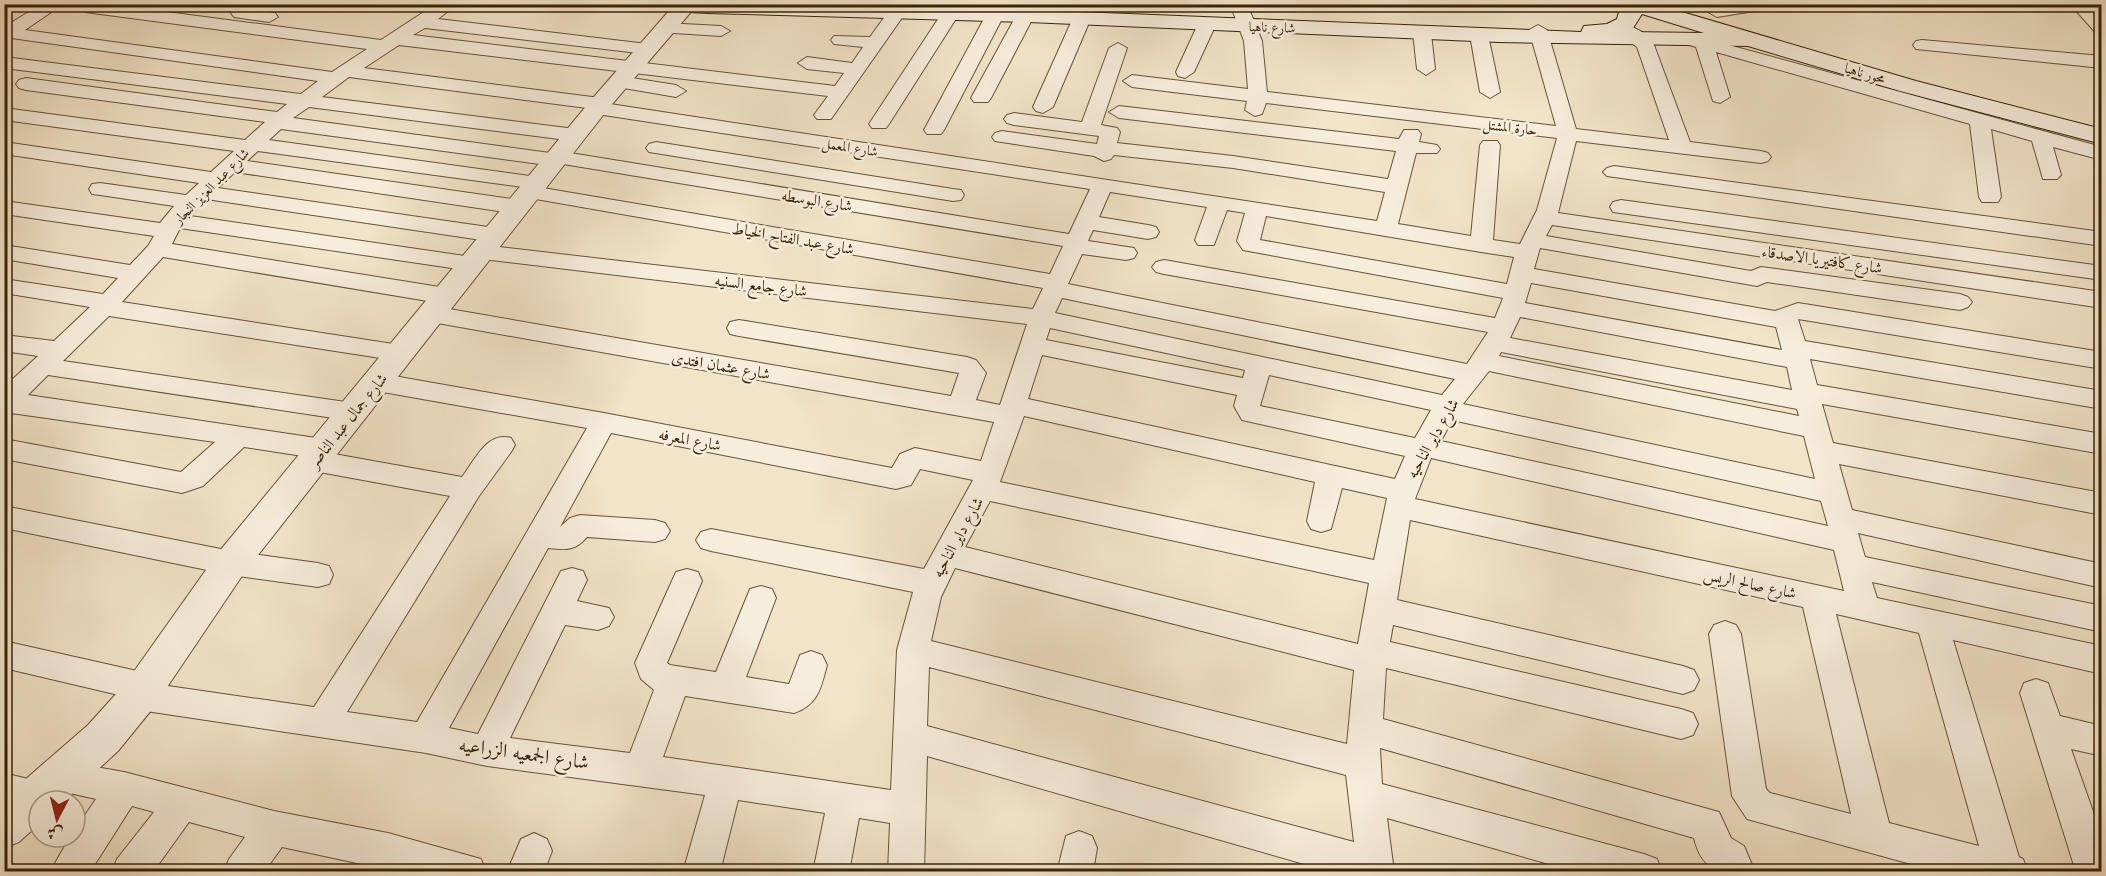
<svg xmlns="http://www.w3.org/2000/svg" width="2106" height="876" font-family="'Libre Caslon Text',Amiri,serif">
	<rect width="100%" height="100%" fill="#f2e4c9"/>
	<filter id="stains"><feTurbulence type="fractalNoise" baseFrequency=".00333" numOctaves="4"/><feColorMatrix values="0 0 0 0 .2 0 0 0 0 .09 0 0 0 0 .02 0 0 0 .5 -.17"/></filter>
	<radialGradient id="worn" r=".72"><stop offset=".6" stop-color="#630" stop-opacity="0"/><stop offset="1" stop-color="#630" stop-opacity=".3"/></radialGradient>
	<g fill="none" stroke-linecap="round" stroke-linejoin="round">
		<defs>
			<path id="minor" d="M42,4H63L25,30L332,72L367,49L85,12L76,7L78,4H106L381,40L436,4H457L438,19L647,44L656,49L647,54L425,28L413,35L835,86L844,73L807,69L798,63L807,57L852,63L863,47L834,44L831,40L834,36L870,37L891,8L897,7L906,12L831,119H817L814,115L828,96L399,45L364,68L600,98L607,100L610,104L1377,221L1385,192L1233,168L1114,155L1111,159L1104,161L1094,156L995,141L992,137L995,133L1002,131L1097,144L1099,136L1014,125L1007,123L1004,119L1007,115L1014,113L1082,122L1109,48L1118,43L1127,48L1101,125L1117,128L1120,132L1117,143L1233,156L1388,179L1396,151L1119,118L1109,112L1119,106L1399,139L1404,130H1418L1421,134L1419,142L1437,145L1440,149L1437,153H1416L1398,224L1471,236L1480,145L1483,141H1497L1500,145L1493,240L1520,244L1537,210L1557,138L1266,103L1262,114L1255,116L1245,110L1247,101L1132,87L1123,81L1132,75L1248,89L1244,41L1230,4H1247L1262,41L1267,92L1556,126L1529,30L1538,25L1547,30L1576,129L1669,140L1637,47L1610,27L1613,23H1625L1642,32L1654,45L1690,142L1761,151L1768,153L1771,157L1768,161L1761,163L1576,141L1558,213L2102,292V308L1552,225L1546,236L1751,271L1761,267L1960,294L1968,297L1972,302L1968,307L1960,310L1767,282L1757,286L1540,248L1534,269L1775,311L1798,303L2102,352V369L1798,319L1805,341L2102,391V409L1810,359L1817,385L2102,434V454L1822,404L1833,443L2102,493V515L1839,464L1852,510L2102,564V588L1858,533L1865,557L2102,606V632L1872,582L1877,598L2102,646V674L1953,640L2019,857L2023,859L2028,872H1940L1747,819L1732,796L1709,634L1714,625L1725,621L1736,625L1741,634L1766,789L1770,793L1851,814L1803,607L1410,520L1397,600L1683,666L1694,670L1699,680L1694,690L1683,694L1393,625L1390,642L1681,709L1693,713L1698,724L1693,735L1681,739L1386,668L1383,719L1719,812L1731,838L1744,846L1755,872C1722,872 1703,875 1694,838L1380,748L1382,784L1644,854L1657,859L1662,872H1577L1387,818L1394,872H1332L927,756L924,872H888L890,823L859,818L849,872H813L825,813L738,800L720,872H683L705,795L487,766L426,753L139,710L127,706L123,696L4,668V641L146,673L158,677L161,685L314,707L450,496L314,471L304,468L300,461L303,456L244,447L203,486L182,493L4,459V439L181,472L215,442L4,412V387L38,356L4,351V335L54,341L90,307L4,293V279L103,294L118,278L4,259V245L130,265L148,246L154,236L4,214V201L160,223L174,206L100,195L92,194L89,189L92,184L100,183L186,195L199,183L4,154V142L211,172L234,151L4,120V108L245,140L265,122L26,90L19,88L16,84L19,80L26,78L277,112L287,104L4,68V57L301,94L318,81L4,37V27ZM349,77L587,108L597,114L1090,189L1069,234L558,151L550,153L293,118L309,107L575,141L582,139L585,135L582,131L575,129L322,97ZM281,129L555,166L563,164L1063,246L1050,274L543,188L548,183L545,178L537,177L269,140ZM258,151L523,187L519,192L522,197L530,198L1043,288L1033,309L482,245L474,247L471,252L474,257L482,259L1027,324L1000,405L976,400L986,373L976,360L967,357L739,320L730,322L727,328L730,334L739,336L959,373L951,396L432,306L423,308L420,314L423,320L432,322L994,422L981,461L915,448L900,454L892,468L604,413L377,373L368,376L364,382L368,388L377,391L587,428L417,722L347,712L479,496L511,452L515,445L511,438C487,431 475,460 462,477L334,454L337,449L333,442L323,439L28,395L48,375L353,421L362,419L366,412L362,405L353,403L63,361L109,316L400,361L409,359L413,353L409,347L400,345L122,302L163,257L446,304L454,301L458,296L454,291L446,288L172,244L180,228L472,271L480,269L484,264L480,259L472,257L190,216L206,199L495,242L503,240L506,235L503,230L495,228L218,188L235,172L518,214L526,212L529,207L526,202L518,200L247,161ZM1110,192L1207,207L1195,240L1198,245H1214L1227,210L1245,213L1237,241L1243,250L1503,298L1495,318L1164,260L1156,262L1152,267L1156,272L1164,274L1488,332L1467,364L1068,284L1082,254L1126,260L1134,258L1137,253L1134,248L1088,241L1093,230L1148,239L1156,237L1159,232L1156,227L1148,225L1099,217ZM1266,216L1481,252L1514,257L1507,284L1260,240ZM1531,283L1776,327L1782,350L1525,303ZM1062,298L1455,379L1442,395L1055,313ZM1520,317L1787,367L1792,390L1510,338ZM1050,328L1245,370L1243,378L1046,340ZM1501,352L1797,409L1799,416L1499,356ZM1042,355L1237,395L1234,406L1242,420L1405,456L1395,479L1028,399ZM1489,371L1804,436L1815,479L1463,404ZM1269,375L1431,410L1415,438L1260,406ZM1024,416L1315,482L1307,521L1311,529L1321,532L1331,529L1342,488L1387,498L1374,560L1000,482ZM1452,420L1821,501L1828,526L1441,441ZM611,433L896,489L911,485L920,469L973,480L924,569L711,529L701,532L696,540L701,548L711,551L913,592L897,650L891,790L663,757L685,696L794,713C818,705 821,688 827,665L822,655L811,651L800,655L789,684L746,677L776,598L772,589L761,586L750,589L716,672L670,665L667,663L702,581L698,572L687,569L676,572L635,663L641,679L654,690L630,753L510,738L565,625L598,630L609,626L614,617L609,608L577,601L587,580L583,571L572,568L561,571L478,734L449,728L548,548C566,550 575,551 587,537L655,542L665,539L670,531L665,523L655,520L580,515L570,518L560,527ZM1431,458L1834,550L1844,591L1415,499ZM990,501L1369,583L1358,644L965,547ZM955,568L1354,670L1347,744L931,641L941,597ZM1836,614L1919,633L1979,846L1889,823ZM929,667L1346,775L1354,842L927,726Z
				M238,4H255L252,9L275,13L278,17L269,22L234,17L231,13Z
				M1731,4H1775L1767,9L1717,17L1708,12L1711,8Z
				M2070,4H2088L2102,18V34L2096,33Z
				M950,9L959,14L889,124L886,128H872L869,124L944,10Z
				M995,10L1004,15L944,130L941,134H927L924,130L986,15Z
				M1025,11L1034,16L991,98L988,102H974L971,98L1016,16Z
				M1082,13L1091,18L1053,107L1043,113L1036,111L1033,107L1073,18Z
				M1207,19L1216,24L1194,72L1185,78L1178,76L1176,72L1198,24Z
				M664,23L721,26L730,31L721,36L658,32L655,28Z
				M1422,28L1431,33L1435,69L1426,75L1417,69L1413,33Z
				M1479,30L1488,35L1500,92L1490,98L1480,92L1470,35Z
				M1692,35L2102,147V160L2053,147L2061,175L2057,179H2043L2032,141L1991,129L2001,197L1998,202H1982L1979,197L1970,124L1716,52L1730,97L1720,103L1713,101L1696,47L1686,44L1683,40Z
				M1922,40L2102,56V68L1916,49L1913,45L1916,41Z
				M619,76L676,85L686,91L676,97L612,86L610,82L612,78Z
				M656,142L953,189L961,190L964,195L961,200L953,201L649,152L646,148L649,144Z
				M1614,166L2102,232V246L1607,176L1603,172L1607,168Z
				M1621,200L2102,266V280L1613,212L1610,207L1613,202Z
				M4,506L231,551L318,563L329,566L333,575L329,584L318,587L231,575L4,528Z
				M2036,679L2048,683L2060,716L2102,726V756L2071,749L2102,837V872H2076L2020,693L2024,683Z
				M62,761L124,772L274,811L388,833L481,859L486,872H399L282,847L264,872H224L229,859L245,837L189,822L153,872H112L117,859L154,812L132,806L90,872H50L70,837H75V830L96,799L52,789L56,797L54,801H39L38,813L4,805V773L48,784L45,777L50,766Z
				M1079,831L1092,836L1097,848L1093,872H1057L1066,836Z
				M534,833L547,839L552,851L544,872H507L521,839Z"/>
			<path id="tertiary" d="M675,4L696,6L608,109L244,573L153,708L118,751L64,801H39V824L19,842L4,848V798L88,725L125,684L218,553L592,99Z"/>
			<path id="secondary" d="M643,4L975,8L1581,32L1584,26L1607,24L1617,19L1621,4H1655L1916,81L2102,129V144L1900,91L1748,46L1498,42L1028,22L707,13L653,10ZM1642,14L1704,33L1625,32L1633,28Z"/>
		</defs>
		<use href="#minor" stroke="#66533a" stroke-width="2"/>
		<use href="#tertiary" stroke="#66533a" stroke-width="2"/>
		<use href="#secondary" stroke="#37230a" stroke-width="2"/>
		<use href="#minor" fill="#f7eddc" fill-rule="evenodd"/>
		<use href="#tertiary" fill="#f7eddc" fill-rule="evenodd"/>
		<use href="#secondary" fill="#f7eddc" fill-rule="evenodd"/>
	</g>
	<g text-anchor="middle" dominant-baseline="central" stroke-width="5" stroke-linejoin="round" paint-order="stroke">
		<g font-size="14" fill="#37230a" stroke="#f7eddc">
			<text transform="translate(1272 27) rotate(2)">شارع ناهيا</text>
			<text transform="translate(1865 73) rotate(16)">محور ناهيا</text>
			<text transform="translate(1510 127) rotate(7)">حارة المشتل</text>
			<text transform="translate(850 147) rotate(9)">شارع المعمل</text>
			<text transform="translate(211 186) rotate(-45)">شارع عبد العزيز النجار</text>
		</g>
		<g font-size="16" fill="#37230a" stroke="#f7eddc">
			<text transform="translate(817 200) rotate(9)">شارع البوسطه</text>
			<text transform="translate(793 238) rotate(10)">شارع عبد الفتاح الخياط</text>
			<text transform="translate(1822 259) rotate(8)">شارع كافتيريا الاصدقاء</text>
			<text transform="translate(761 285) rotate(7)">شارع جامع السنيه</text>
			<text transform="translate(721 365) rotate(10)">شارع عثمان افتدى</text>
			<text transform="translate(347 420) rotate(-51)">شارع جمال عبد الناصر</text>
			<text transform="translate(1432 438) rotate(-60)">شارع داير الناحيه</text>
			<text transform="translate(690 439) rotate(11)">شارع المعرفه</text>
			<text transform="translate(957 537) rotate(-61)">شارع داير الناحيه</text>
			<text transform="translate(1750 583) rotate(12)">شارع صالح الريس</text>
		</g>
		<g font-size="20" fill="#37230a" stroke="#f7eddc">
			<text transform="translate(524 753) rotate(8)">شارع الجمعيه الزراعيه</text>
		</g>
	</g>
	<rect width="2106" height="876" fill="none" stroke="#f2e4c9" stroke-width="24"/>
	<rect x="6" y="6" width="2094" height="864" fill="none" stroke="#37230a" stroke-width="3"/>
	<rect x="12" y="12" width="2082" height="852" fill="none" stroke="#37230a" stroke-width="1.5"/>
	<g transform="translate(57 819) rotate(187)"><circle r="28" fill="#f7eddc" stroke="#aa9c88" stroke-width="1.5"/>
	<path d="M0-4.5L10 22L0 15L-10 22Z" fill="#8f2418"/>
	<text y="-9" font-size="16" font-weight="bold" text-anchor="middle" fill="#37230a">ش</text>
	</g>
	<rect width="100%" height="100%" filter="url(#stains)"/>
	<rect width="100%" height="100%" fill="url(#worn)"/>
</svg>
